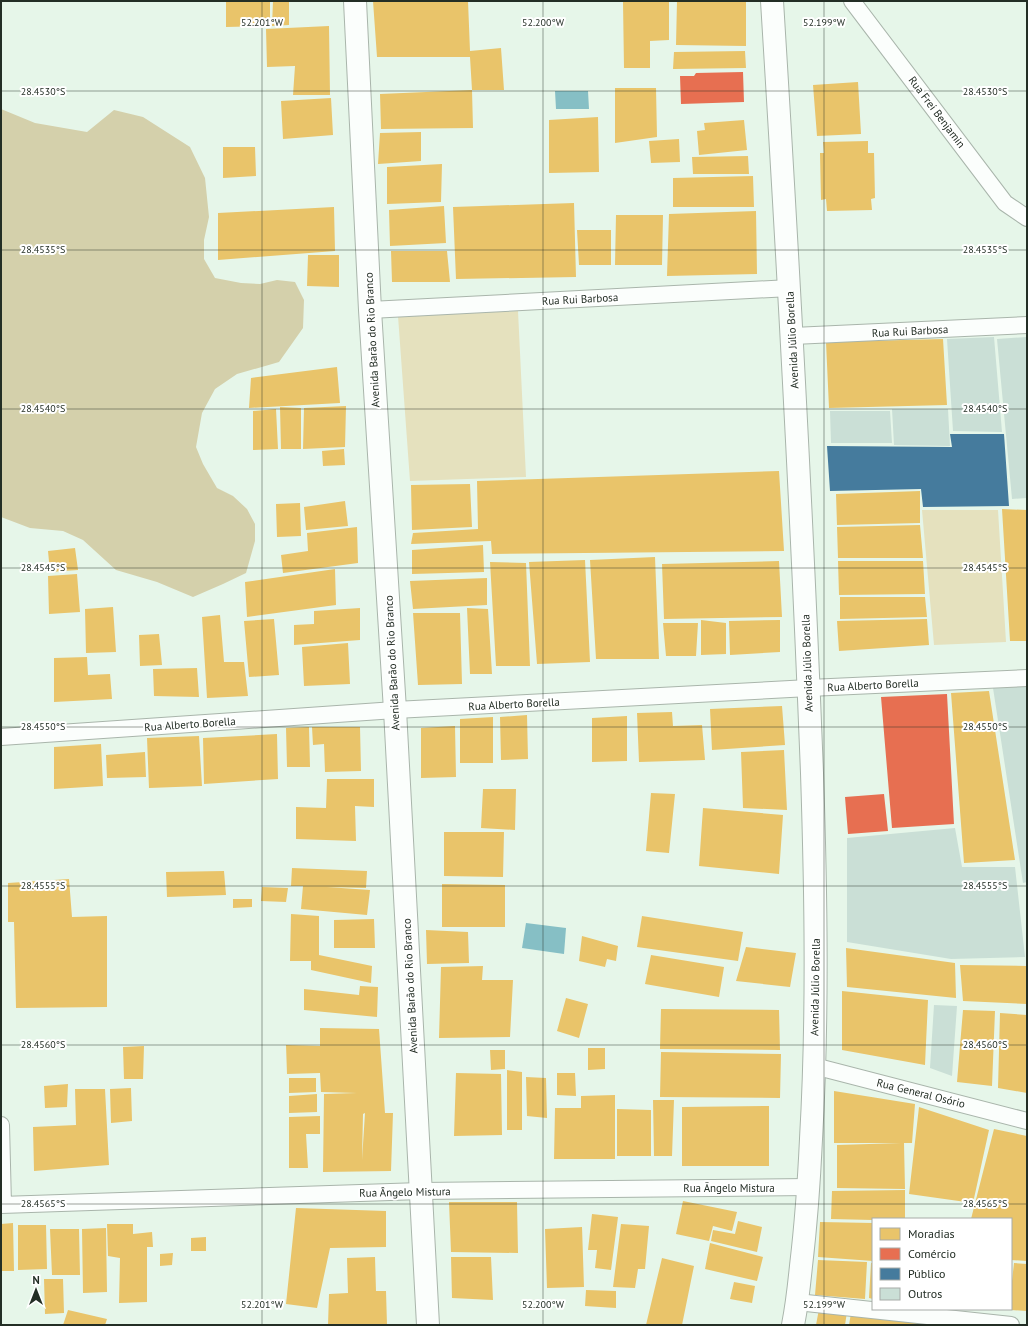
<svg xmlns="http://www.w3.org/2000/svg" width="1028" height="1326" font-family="'PT Sans',sans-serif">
	<rect width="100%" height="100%" fill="#e6f6e9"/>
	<path fill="#e5e1be" d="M518,311L526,477L410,481L398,316Z
		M922,510H998L1006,642L934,645Z"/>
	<path fill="#d4d0ab" d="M1,109L35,123L87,132L114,110L143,117L190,147L205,178L209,217L204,240V259L215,278L241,283L260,284L277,280L295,282L304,300L303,328L279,362L237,374L215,389L202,413L196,447L203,464L217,488L233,496L247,509L255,524V541L246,573L223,584L193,597L157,582L116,570L83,540L63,531L30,528L1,517Z"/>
	<path fill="#86bfc5" d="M555,91H588L589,109H556Z
		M526,923L566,928L564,954L522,948Z"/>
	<path fill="#e9c46a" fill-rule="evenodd" d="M226,1H270V26L226,27Z
		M273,1H289V25L272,26Z
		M373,1H468L470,51L501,48L504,90H472L473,128L381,129L380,94L472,90L470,57H377Z
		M669,1V40L650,41V68H624L623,2Z
		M677,1H746V46L676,45Z
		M329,26L330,95H293L295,66L267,67L266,29Z
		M745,51L746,68L673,69L674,52Z
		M858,82L861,134L817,136L813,85Z
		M615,88H656L657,137L615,143Z
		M331,98L333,135L283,139L281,101Z
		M598,117L599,172L549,173V120Z
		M744,120L747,150L699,155L697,131L705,130L704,123Z
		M421,132V161L378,164L380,133Z
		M679,139L680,162L651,163L649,141Z
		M868,141V153H874L875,198L871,199L872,210L827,211L826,199L821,200L820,153H824L823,142Z
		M223,147H255L256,176L223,178Z
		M748,156L749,174H693L692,157Z
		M442,164L441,202L387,204V167Z
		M753,176L754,207H673V178Z
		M574,203L576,277L456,279L453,207Z
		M444,206L446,243L390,246L389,210Z
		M334,207L335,251L218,260V213Z
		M756,211L757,274L667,276L669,214Z
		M616,215H663L662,265H615Z
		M577,230H611V265H579Z
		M391,251H447L450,282H392Z
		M308,255H339V287L307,286Z
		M943,339L947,405L829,408L826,342Z
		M337,367L340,403L249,408L251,378Z
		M346,406L345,447L303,449L304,408Z
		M280,407L301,408V449H281Z
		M276,409L278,449L253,450V411Z
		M344,449L345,465L323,466L322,451Z
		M779,471L784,551L492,554L491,541L411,544L413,533L478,529L477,481Z
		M470,484L472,527L412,530L411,485Z
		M920,491V523L837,525L836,494Z
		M345,501L348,526L306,530L304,507Z
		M300,503L301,536L277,537L276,504Z
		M1002,509L1027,510V641H1010Z
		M920,525L923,558H838L837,527Z
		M357,527L358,563L283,573L281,555L308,551L307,533Z
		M483,545L484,572L412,574V550Z
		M75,548L78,570L50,572L48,551Z
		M655,557L659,659H596L590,560Z
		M585,560L590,662L537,664L529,562Z
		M779,561L782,617L664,619L662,564Z
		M838,561H923L925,594L839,595Z
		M490,562L526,563L530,666H496Z
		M335,569L336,605L247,617L245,582Z
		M77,574L80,612L49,614L48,576Z
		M487,578V605L413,609L410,581Z
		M840,597H925L927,617L840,619Z
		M113,607L116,652L86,653L85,609Z
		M360,608V640L294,645V625L314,624V611Z
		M467,608L488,609L492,674H470Z
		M413,613H460L462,684L418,685Z
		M220,615L224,662H244L248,696L207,698L202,617Z
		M274,619L279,675L249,677L244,621Z
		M927,619L929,645L839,651L837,621Z
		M701,620L726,623V654L701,655Z
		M780,620V652L730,655L729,621Z
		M663,623H698L696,656H666Z
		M159,634L162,665L140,666L139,635Z
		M348,643L350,684L304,686L302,647Z
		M87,657L88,675L110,674L112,699L54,702V658Z
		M197,668L199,697L154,696L153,669Z
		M989,691L1015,860L964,863L951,693Z
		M782,706L785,745L712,750L710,709Z
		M672,712L673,726L702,725L705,760L639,762L637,713Z
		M527,715L528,759L501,760L500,717Z
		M627,716V761L592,762V718Z
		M493,717V763H460V719Z
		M455,726L456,777L421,778V728Z
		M309,727L310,767H287L286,728Z
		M312,727H360L361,771L325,772L324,744L313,745Z
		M277,734L278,779L204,784L203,738Z
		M199,736L202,786L149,788L147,738Z
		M101,744L103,786L54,789V747Z
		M784,750L787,810L743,808L741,752Z
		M145,752L146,777L107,778L106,755Z
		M327,779H374V807L355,806L356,841L296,839V807L326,808Z
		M483,789H516L515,830L481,828Z
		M651,793L675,794L669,853L646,851Z
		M703,808L783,815L779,874L699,866Z
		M444,832H504L503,877L444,876Z
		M292,868L367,871L366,888L327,887L370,890L367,915L301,909L303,886H291Z
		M224,871L226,895L167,897L166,872Z
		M69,879L72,917L107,916V1007L16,1008L14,922H8V883Z
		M442,884L505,885V927H442Z
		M262,887L288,888L286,902L261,901Z
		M233,899H252V907L233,908Z
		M291,914L319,916V955L372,966L371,983L311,970V961H290Z
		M642,916L743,932L738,961L637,947Z
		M374,919L375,948H334V920Z
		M426,930L468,932L469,963L427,964Z
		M582,936L618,946L616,961L607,959L605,967L579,961Z
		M746,947L796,953L790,987L736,981Z
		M846,948L955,963L956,998L847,987Z
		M651,955L724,967L719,997L645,984Z
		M960,965L1027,966V1004L963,1001Z
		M483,966L482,980H513L510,1037L439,1038L441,967Z
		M360,986L378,987L377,1017L304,1010V989L359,995Z
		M842,991L928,1000L925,1065L842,1050Z
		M566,998L588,1004L579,1038L557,1031Z
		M661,1009L779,1010L780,1050L660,1049Z
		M963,1010L995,1011L992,1086L957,1082Z
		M1000,1013L1027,1015V1093L998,1088Z
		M320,1028L379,1029L385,1113H393L391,1171L323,1172L324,1094L357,1093L321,1092L320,1073L287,1074L286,1045L320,1046ZM365,1113L362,1160L363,1114Z
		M144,1046L143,1079H124L123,1047Z
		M588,1048H605V1069L588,1070Z
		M490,1050H505V1069L491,1070Z
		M661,1052L781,1054L780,1098L660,1097Z
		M507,1070L522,1072V1130H507Z
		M456,1073L501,1074L502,1135L454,1136Z
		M557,1073H575L576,1096L557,1095Z
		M526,1077L546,1078L547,1118L527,1116Z
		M289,1078H316V1092L289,1093Z
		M68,1084L67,1107L45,1108L44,1086Z
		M131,1088L132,1121L111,1123L110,1089Z
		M75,1089H105L109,1165L34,1171L33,1127L76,1125Z
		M834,1091L915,1104L912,1143H904L905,1189L837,1188V1145L901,1143H834Z
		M317,1094V1112L289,1113V1096Z
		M615,1095V1159H554L555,1108H581V1096Z
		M653,1100H674L672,1156H654Z
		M769,1106V1166H682V1107Z
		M919,1107L989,1130L973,1203L909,1194Z
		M617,1109L651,1110V1156H617Z
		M320,1116V1134H306L308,1168H289V1117Z
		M994,1129L1027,1136V1261L1011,1260V1219H971Z
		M905,1190V1219H873V1220L831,1219L832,1191Z
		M683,1201L737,1212L732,1231L713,1226L709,1241L676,1234Z
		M449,1202H517L518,1253L451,1252Z
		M296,1208L386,1211V1247L330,1248L317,1308L286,1304Z
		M592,1214L618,1217L611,1270L595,1268L597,1250H588Z
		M738,1221L762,1227L757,1252L711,1241L713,1230L735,1234Z
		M820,1222L873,1223V1261L818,1257Z
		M13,1223L14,1271H1V1224Z
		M107,1224H133V1234L152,1232L153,1247H147V1302L119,1303L120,1258L108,1256Z
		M621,1224L649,1226L645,1269H638L635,1288L613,1287Z
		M18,1225H46L47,1269L18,1270Z
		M582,1227L584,1287L547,1288L545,1229Z
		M106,1228L107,1292L83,1293L82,1229Z
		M50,1229H79L80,1275H52Z
		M206,1237V1251H191V1238Z
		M710,1243L763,1257L757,1281L705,1269Z
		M173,1253L172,1265L160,1266V1254Z
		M375,1257L376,1291H386L387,1325H328L329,1294L348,1293L347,1258Z
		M451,1257H491L493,1300L452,1298Z
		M662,1258L694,1266L682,1325H646Z
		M818,1260L867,1262L865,1299L815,1295Z
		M871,1263H873V1299L869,1298Z
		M1014,1263L1027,1264V1311L1011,1310V1290Z
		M44,1279H63L64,1313L45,1314Z
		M734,1282L755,1286L752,1303L730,1299Z
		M586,1290L616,1291V1308L585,1306Z
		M819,1309L847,1312L845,1325H816Z
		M68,1310L107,1319L105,1325H63Z
		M851,1313L926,1319L925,1325H849Z"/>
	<path fill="#e76f51" d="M743,72L744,102L681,104L680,76H694L696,73Z
		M947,694L954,824L892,828L881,697Z
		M884,794L888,831L848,834L845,797Z"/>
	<path fill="#457b9d" d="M950,434H1004L1009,506L923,507L921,489L830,491L827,446L952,447Z"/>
	<path fill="#cadfd6" d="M994,337L1002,432L953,431L947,339Z
		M1027,337V498L1012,499L997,339Z
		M892,409H948L950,446L894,445Z
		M830,411H890L892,443H831Z
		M1027,686V882L1023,883L993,688Z
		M955,828L962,867H1015L1025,957L951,959L847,942V838Z
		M934,1005L957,1006L952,1076L930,1068Z"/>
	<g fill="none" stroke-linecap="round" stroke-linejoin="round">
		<defs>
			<path id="street" d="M852,1L1005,203L1027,218
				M370,310L790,288
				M793,336L1027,325
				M1,737L395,710L809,688L1027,678
				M814,1066L1027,1121
				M1,1125L3,1205
				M1,1205L421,1191L809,1187
				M797,1302L1011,1325"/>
			<path id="secondary" d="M355,1L370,310L395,710L428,1325
				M772,1C788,258 802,515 812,773C816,895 818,1017 811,1139C809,1182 806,1224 801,1266C799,1286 797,1305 793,1325"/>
		</defs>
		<use href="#street" stroke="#a9b5ab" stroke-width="18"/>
		<use href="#secondary" stroke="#a9b5ab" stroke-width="24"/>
		<use href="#street" stroke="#fbfefc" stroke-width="16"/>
		<use href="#secondary" stroke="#fbfefc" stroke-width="22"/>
	</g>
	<path fill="none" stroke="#232e25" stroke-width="1" stroke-opacity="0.45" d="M262,1V1325M543,1V1325M824,1V1325M1,91H1027M1,250H1027M1,409H1027M1,568H1027M1,727H1027M1,886H1027M1,1045H1027M1,1204H1027"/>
	<g text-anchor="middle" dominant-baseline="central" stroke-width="4" stroke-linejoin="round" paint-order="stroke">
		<g font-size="11" fill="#232e25" stroke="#fff">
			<text transform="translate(937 112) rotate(53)">Rua Frei Benjamin</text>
			<text transform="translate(580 299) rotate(-3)">Rua Rui Barbosa</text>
			<text transform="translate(910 331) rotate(-3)">Rua Rui Barbosa</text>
			<text transform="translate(372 340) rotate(-93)">Avenida Barão do Rio Branco</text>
			<text transform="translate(792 340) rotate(-93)">Avenida Júlio Borella</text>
			<text transform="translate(392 663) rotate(-93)">Avenida Barão do Rio Branco</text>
			<text transform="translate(807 663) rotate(-92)">Avenida Júlio Borella</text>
			<text transform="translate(873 685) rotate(-3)">Rua Alberto Borella</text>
			<text transform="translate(514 704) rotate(-3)">Rua Alberto Borella</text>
			<text transform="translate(190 724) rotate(-4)">Rua Alberto Borella</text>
			<text transform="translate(410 986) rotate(-93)">Avenida Barão do Rio Branco</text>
			<text transform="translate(815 987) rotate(-89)">Avenida Júlio Borella</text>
			<text transform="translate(921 1093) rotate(14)">Rua General Osório</text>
			<text x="729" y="1188">Rua Ângelo Mistura</text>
			<text transform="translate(405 1192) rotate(-1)">Rua Ângelo Mistura</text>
		</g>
	</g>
	<g font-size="10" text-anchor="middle" fill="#232e25" stroke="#fff" stroke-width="4" stroke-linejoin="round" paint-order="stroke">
		<text x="262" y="26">52.201°W</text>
		<text x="543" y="26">52.200°W</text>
		<text x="824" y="26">52.199°W</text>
		<text x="43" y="95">28.4530°S</text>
		<text x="985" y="95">28.4530°S</text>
		<text x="43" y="253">28.4535°S</text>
		<text x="985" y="253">28.4535°S</text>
		<text x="43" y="412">28.4540°S</text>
		<text x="985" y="412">28.4540°S</text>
		<text x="43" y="571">28.4545°S</text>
		<text x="985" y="571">28.4545°S</text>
		<text x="43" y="730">28.4550°S</text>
		<text x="985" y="730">28.4550°S</text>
		<text x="43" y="889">28.4555°S</text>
		<text x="985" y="889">28.4555°S</text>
		<text x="43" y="1048">28.4560°S</text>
		<text x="985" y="1048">28.4560°S</text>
		<text x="43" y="1207">28.4565°S</text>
		<text x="985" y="1207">28.4565°S</text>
		<text x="262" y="1308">52.201°W</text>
		<text x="543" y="1308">52.200°W</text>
		<text x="824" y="1308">52.199°W</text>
	</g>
	<rect width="1028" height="1326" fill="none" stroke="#232e25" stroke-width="4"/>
	<rect x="872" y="1218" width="140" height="92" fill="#ffffff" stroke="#a7aba8"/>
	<rect x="880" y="1228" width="20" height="12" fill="#e9c46a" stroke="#a7aba8"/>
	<text x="908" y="1238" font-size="12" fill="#232e25">Moradias</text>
	<rect x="880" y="1248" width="20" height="12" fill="#e76f51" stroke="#a7aba8"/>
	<text x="908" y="1258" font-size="12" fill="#232e25">Comércio</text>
	<rect x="880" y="1268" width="20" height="12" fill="#457b9d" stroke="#a7aba8"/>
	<text x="908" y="1278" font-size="12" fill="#232e25">Público</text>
	<rect x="880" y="1288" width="20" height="12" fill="#cadfd6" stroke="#a7aba8"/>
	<text x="908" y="1298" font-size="12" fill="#232e25">Outros</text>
	<g transform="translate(36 1290)" stroke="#ffffff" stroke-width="3" paint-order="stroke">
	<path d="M0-3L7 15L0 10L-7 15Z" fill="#232e25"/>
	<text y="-6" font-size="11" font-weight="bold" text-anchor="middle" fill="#232e25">N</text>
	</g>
</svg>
